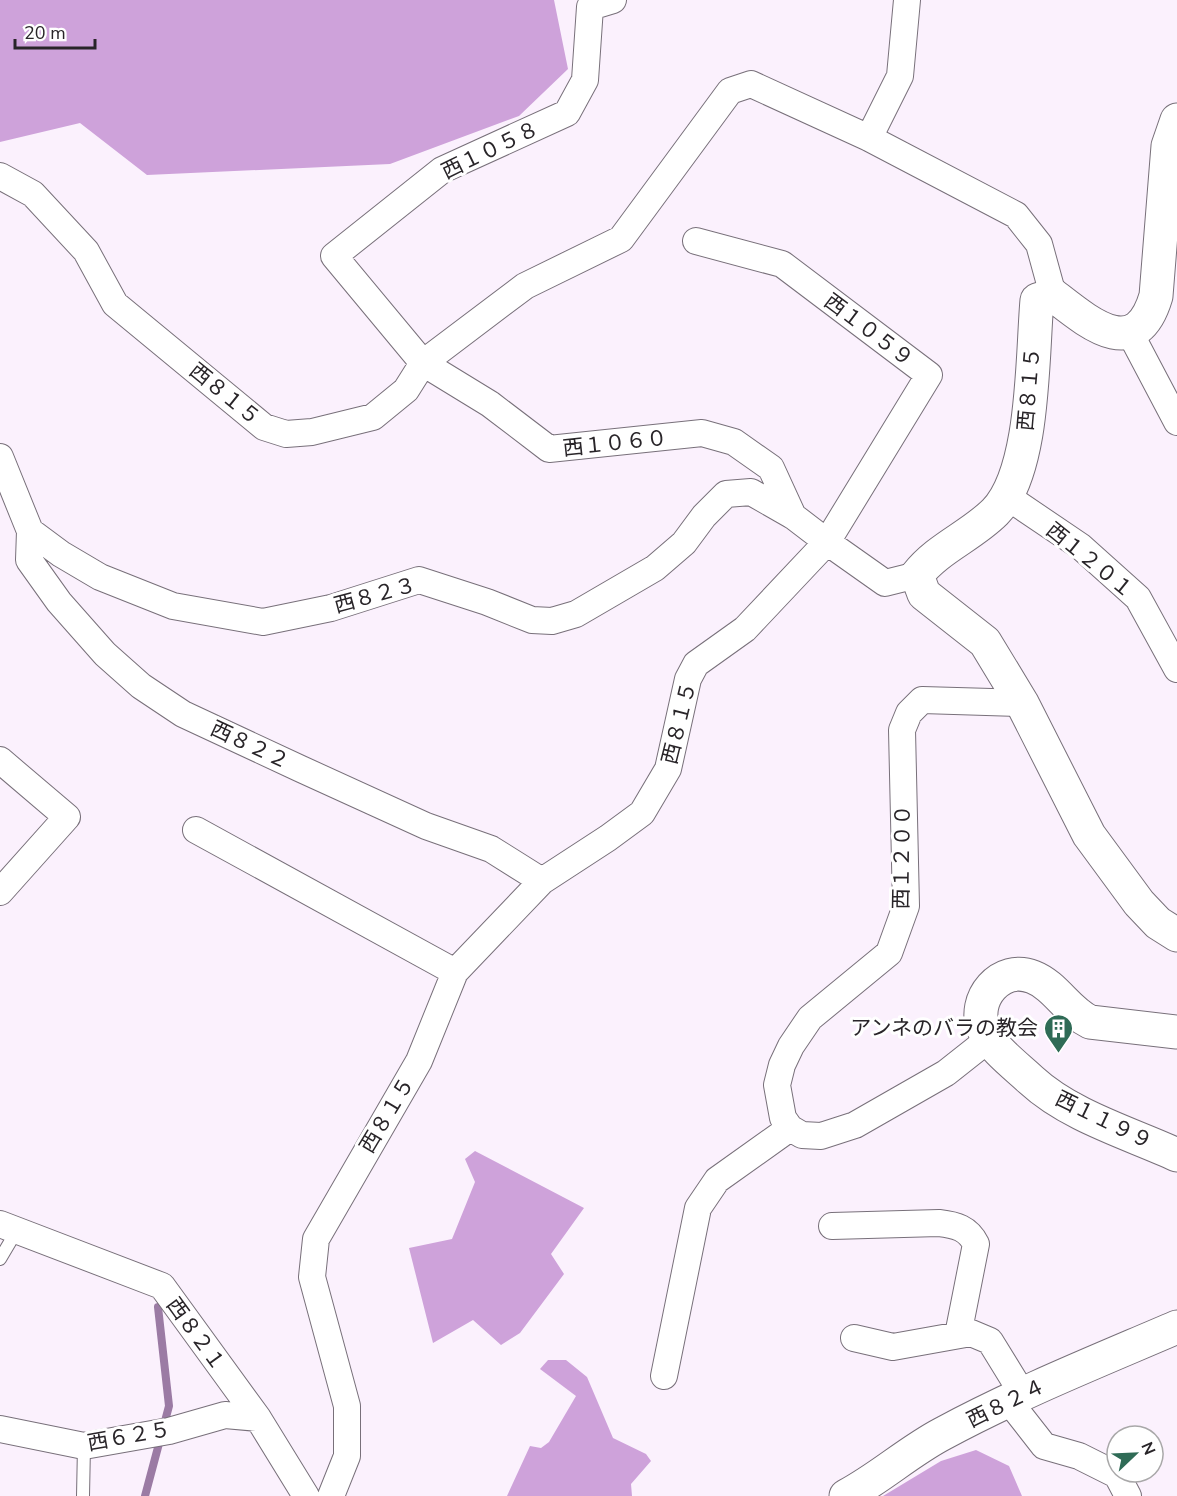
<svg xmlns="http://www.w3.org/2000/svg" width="1177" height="1496" font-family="'Nunito Sans','Noto Sans JP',sans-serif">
	<rect width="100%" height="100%" fill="#fbf1fd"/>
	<path fill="#cea2da" d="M0,0H554L568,69L519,116L390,164L147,175L80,123L0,142Z
		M475,1151L584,1208L551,1254L564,1274L520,1333L501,1345L473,1320L433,1343L409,1248L452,1239L475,1182L465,1159Z
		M548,1360H566L587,1377L613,1438L646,1454L651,1461L631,1484L632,1496H507L530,1446L541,1448L549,1442L576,1396L540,1369Z
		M976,1450L1009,1466L1022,1496H883L941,1461Z"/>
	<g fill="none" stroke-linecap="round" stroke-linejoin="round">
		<path stroke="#9b7ba4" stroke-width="8" d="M145,1496L169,1406L158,1307"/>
		<defs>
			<path id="lane" d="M0,1259L16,1232
				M83,1496L84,1446"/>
			<path id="street" d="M613,0L590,7L585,80L567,113L442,170L334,256L423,363L490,404L549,449L702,433L734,442L771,468L793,516
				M869,138L900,76L907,0
				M0,176L33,194L86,251L115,304L264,427L286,434L312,432L373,417L406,390L423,363L525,286L621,239L730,91L751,84L869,138L1016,215L1039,244L1053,295
				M1129,331L1177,422
				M0,457L30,531L61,554L100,577L173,606L263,622L331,608L419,580L487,602L532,620L552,621L576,614L655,568L684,543L704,516L726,494L751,492L793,516L827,542L929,375L782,264L696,241
				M1006,496L1080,546L1138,598L1177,669
				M30,531L29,560L59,602L105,654L141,686L183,714L301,769L426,826L491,849L542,881
				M0,760L67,817L0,892
				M196,830L455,972
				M989,1039L946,1073L855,1125L821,1136L802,1135L790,1128L783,1118L777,1085L782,1065L791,1046L810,1018L889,953L906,906L902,730L909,713L922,700L1022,703
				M0,1224L162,1286L258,1418L306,1496
				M832,1226L939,1223C956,1225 968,1228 976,1244L958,1335
				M854,1338L893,1347L971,1333L990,1341L1022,1393
				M664,1376L698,1208L717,1180L790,1128
				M1008,1400L1044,1446L1079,1456L1117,1475L1128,1496
				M0,1429L84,1446L169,1431L225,1415L258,1418
				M331,1496L347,1456V1406L312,1277L316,1239L419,1061L455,972L542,881L608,838L642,813L668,769L688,679L696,664L745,629L827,542L885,583L917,575"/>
			<path id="secondary" d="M1177,120L1168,146L1156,296C1136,364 1089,323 1053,295L1037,300C1032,356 1035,471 995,512C971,536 938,548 917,575L924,594L985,642L1022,703L1089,835L1139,903L1158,923L1177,935
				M1177,1032L1090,1022C1067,1011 1056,986 1033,977C1001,964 971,999 984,1030C992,1048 1016,1066 1031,1080C1070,1116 1129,1133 1177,1155
				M846,1496C880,1478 908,1452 942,1434C1018,1393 1098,1361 1177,1327"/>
		</defs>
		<use href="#lane" stroke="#78707a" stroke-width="14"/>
		<use href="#street" stroke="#78707a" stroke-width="28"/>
		<use href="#secondary" stroke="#78707a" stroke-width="35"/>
		<use href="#lane" stroke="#fff" stroke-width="12"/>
		<use href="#street" stroke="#fff" stroke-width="26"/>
		<use href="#secondary" stroke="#fff" stroke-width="33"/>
	</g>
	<defs>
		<symbol id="building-pin" viewBox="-11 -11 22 30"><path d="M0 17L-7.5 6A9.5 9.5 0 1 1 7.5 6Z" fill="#2f6b56" stroke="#fff"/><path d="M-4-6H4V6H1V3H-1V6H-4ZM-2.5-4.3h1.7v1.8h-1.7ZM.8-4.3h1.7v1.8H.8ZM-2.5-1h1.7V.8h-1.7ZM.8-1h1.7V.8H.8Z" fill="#fff"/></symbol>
	</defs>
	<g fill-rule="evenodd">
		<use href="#building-pin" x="1042" y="1012" width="33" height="45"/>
	</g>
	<g text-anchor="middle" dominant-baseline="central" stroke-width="6" stroke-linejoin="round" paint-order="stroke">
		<g font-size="21" fill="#292529" stroke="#fff">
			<text transform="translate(490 150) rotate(-26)">西１０５８</text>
			<text transform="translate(869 330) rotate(37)">西１０５９</text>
			<text transform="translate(1029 389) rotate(-85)">西８１５</text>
			<text transform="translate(225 394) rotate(39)">西８１５</text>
			<text transform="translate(615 443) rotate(-6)">西１０６０</text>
			<text transform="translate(1090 560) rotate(39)">西１２０１</text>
			<text transform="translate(375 595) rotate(-15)">西８２３</text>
			<text transform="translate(679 723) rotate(-76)">西８１５</text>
			<text transform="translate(250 745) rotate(25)">西８２２</text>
			<text transform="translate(902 857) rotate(-89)">西１２００</text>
			<text transform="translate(387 1115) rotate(-59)">西８１５</text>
			<text transform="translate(1104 1120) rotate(26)">西１１９９</text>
			<text transform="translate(196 1334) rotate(54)">西８２１</text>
			<text transform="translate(1006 1403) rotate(-26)">西８２４</text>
			<text transform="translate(129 1436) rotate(-10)">西６２５</text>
		</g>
		<g font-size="21" fill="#292529" stroke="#fff" text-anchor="end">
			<text x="1038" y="1028">アンネのバラの教会</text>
		</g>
	</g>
	<g transform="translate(1135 1454) rotate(67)"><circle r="28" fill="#ffffff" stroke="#a9a8a9" stroke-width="1.5"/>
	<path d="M0-4.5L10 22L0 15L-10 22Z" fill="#2f6b56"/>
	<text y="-9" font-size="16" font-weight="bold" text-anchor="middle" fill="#292529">N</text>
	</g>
	<path d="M15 39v9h80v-9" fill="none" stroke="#292529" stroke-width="3"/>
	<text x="24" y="39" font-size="18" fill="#292529" stroke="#ffffff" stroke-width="4.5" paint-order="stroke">20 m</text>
</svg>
